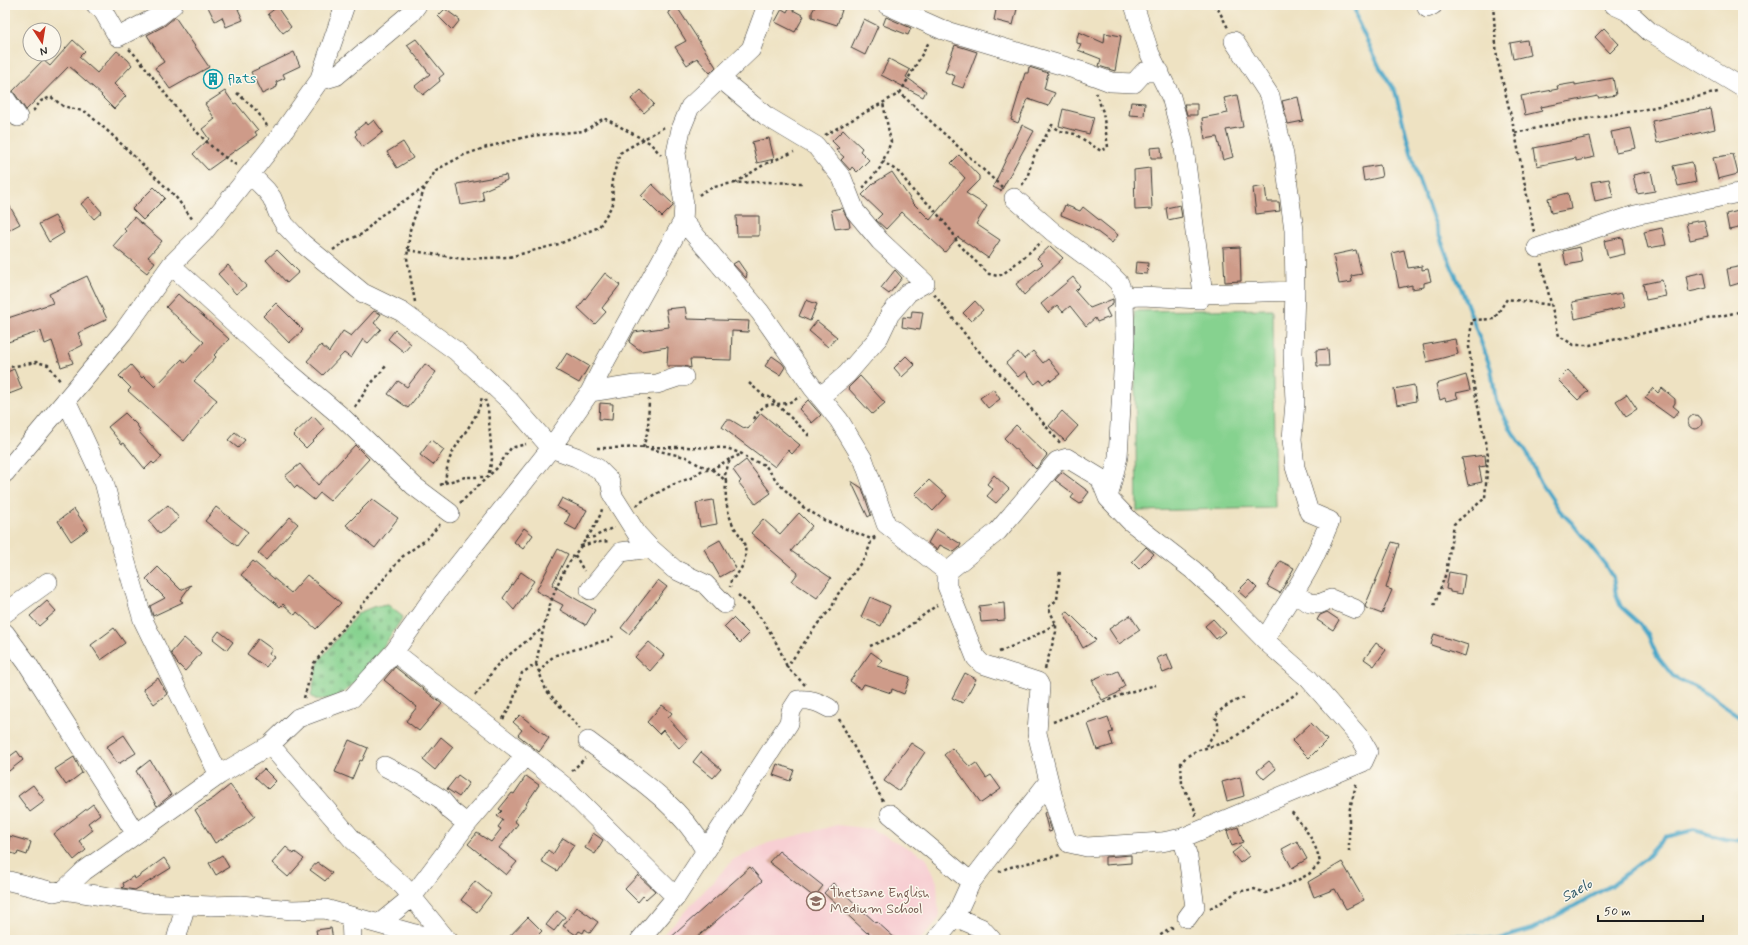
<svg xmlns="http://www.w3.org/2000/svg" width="1748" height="945" font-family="Mynerve,sans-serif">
	<defs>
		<pattern id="cemetery-stones" width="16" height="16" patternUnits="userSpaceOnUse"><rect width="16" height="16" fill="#86d28f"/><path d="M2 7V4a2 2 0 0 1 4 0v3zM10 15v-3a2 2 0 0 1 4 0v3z" fill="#73b47b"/></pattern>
	</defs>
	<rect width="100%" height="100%" fill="#fbf7ec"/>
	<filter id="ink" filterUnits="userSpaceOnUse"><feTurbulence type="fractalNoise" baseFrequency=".025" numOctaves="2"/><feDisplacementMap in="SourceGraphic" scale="8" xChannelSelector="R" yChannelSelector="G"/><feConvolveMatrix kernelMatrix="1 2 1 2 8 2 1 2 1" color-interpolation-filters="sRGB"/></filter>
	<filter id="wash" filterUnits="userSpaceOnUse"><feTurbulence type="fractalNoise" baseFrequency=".012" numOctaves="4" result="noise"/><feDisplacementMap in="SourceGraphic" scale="16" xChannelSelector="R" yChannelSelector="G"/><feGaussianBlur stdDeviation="0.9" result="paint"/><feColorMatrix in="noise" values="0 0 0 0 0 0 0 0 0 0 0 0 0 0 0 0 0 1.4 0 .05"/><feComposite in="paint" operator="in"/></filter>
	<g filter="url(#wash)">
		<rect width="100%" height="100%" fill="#eee2c2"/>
		<path fill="#f7cfd3" d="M837,825L871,829L926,857L937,882L939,919L920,940H658L734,859L768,843Z"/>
		<path fill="url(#cemetery-stones)" stroke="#517756" d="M388,605L403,617C388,639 358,690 333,698C328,699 322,699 317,700L311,696L315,675L319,661L358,613L373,607Z"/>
		<path fill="#86d28f" stroke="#517756" d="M1272,309L1275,508L1137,511L1134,311Z"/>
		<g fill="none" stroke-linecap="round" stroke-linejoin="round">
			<path stroke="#48a6c7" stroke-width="4" d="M1354,5L1357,20L1380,68L1395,91L1417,176L1447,256L1461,288L1491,369L1496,401L1513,433L1525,449L1540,481L1560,511L1572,523L1604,563L1613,578L1616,595L1621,607L1641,625L1648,635L1657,656L1673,676L1706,693L1743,719
				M1407,940L1441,935L1470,936L1495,940L1533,929L1610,886L1645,859L1665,837L1694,830L1725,839L1743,841"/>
		</g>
		<g id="blocks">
			<path fill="#ce9b89" d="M207,5H246L238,9L243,20L226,27L222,17L215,21Z
				M816,5H826L842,10L837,25L812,17V12Z
				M997,5H1018L1013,25L994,20Z
				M277,7L291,27L283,33L268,14Z
				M677,7L716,67L710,73L697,58L687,65L675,47L686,41L668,12Z
				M789,8L804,16L795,32L775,22L782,9L787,12Z
				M445,9L460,20L452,30L438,16Z
				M175,17L209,67L170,89L155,68L164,62L147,35L164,26Z
				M886,17L911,28L908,35L883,25Z
				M864,19L878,26L865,55L851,48Z
				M1604,28L1619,44L1610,53L1595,37Z
				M1079,32L1104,43L1105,33L1121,36L1115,71L1099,66L1101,59L1078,50L1081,44L1077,43V38Z
				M416,39L444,74L439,78L440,81L423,95L415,86L430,74L407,45Z
				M73,40L85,51L79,57L97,73L117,51L128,60L132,65L114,84L126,96L114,109L101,96L102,95L69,66L26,110L13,91L43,60L50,66Z
				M1527,40L1530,55L1513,59L1510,43Z
				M955,45L977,52L963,88L952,84L955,76L945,72Z
				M294,52L300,66L283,74L285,78L276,82L277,87L262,94L251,72Z
				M889,59L910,70L906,77L926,91L923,97L881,75Z
				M1029,67L1048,73L1044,89L1055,93L1048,106L1028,99L1018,123L1011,120L1025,73H1028Z
				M1613,78L1616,95L1598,98V96L1541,107L1542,111L1525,115L1521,96L1558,89L1557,86L1575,83V85Z
				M641,90L654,104L644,113L631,99Z
				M225,91L234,104L236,103L258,130L255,132L257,135L208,170L193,154L209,139L202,129L215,119L205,104Z
				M1237,95L1243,127L1226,130L1233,157L1223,160L1217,137L1205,139L1202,118L1228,113L1224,98Z
				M1298,97L1303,121L1288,124L1282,101Z
				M1131,102L1145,103L1144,116L1129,115Z
				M1184,104H1197V115H1187Z
				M1063,109L1094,117L1089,134L1059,126Z
				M1711,109L1715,129L1657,143L1652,121Z
				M374,120L383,132L363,147L355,136L357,134L355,131L366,122L368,125Z
				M1022,125L1034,131L1001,191L993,187Z
				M1631,128L1636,148L1616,152L1611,132Z
				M843,130L862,148L860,151L869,160L857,172L852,167L850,170L841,160L844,157L836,150L839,148L832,141Z
				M1590,137L1595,157L1576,161V158L1537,166L1534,148Z
				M769,138L774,159L757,163L752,142Z
				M403,142L413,158L397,168L387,152Z
				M1161,147L1162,158H1151L1150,148Z
				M1733,154L1738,174L1718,179L1713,158Z
				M959,155L979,176V180L966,193L987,206L976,224L1000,240L988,258L958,237L945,252L902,212L886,229L876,220L882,214L862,195L874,183L892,172L913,203L930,220L965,178L951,163Z
				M1692,162L1696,182L1678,186L1673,166Z
				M1380,165L1382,177L1364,181L1362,168Z
				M1150,168L1152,209L1135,210L1134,170Z
				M1651,171L1655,191L1637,194L1633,175Z
				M506,175L507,180L482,191L484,201L461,205L457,184Z
				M1609,179L1613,197L1595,201L1591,182Z
				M652,184L673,204V206L662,217L641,196Z
				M1265,186L1267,202H1279L1280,211L1256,214L1253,188Z
				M154,187L165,198L143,220L132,209Z
				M1568,193L1571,209L1551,213L1548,198Z
				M89,197L102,212L94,219L81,204Z
				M5,198L20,224L5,232Z
				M1065,205L1080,211L1083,207L1118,235L1112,243L1092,228L1061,215Z
				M1180,205L1182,217L1168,220L1166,208Z
				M842,208L849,221L850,227L835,229L831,210Z
				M1743,210V227L1729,230L1726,214Z
				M55,216L64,233L49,242L39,224Z
				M736,216H759V236H737Z
				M134,217L162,241L148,257L155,262L147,273L113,246L126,231L124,229Z
				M1704,220L1708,236L1690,240L1686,223Z
				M1662,228L1666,245L1648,248L1644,232Z
				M1622,237L1625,254L1608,258L1604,241Z
				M1050,246L1063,258L1024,295L1016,284L1043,264L1037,258Z
				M1240,247L1241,281L1225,282L1223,248Z
				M1579,247L1582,262L1566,265L1563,251Z
				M277,250L299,272L287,283L266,260Z
				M1356,250L1362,274L1351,276L1352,282L1339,284L1333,255Z
				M1404,250L1408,268L1422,266V270L1428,269L1431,281L1424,283V287L1412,289V285L1399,288L1392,253Z
				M738,261L747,274L746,278L733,264Z
				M1136,262L1148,263L1147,274L1135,273Z
				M228,265L246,286L236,294L218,274Z
				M1743,266V282L1730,286L1727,269Z
				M895,270L902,278L889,294L881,288Z
				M1704,272L1707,288L1689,292L1686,276Z
				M605,273L620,285L602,308L606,312L595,324L578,308Z
				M87,276L107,319L78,333L83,345L69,352L73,363L61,367L52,341L45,344L41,331L5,343V319L53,303L49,294Z
				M1073,277L1080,286L1075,291L1090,308L1113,299V304L1106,309L1110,317L1097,322L1095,318L1086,326L1070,306L1063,312L1057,305L1048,313L1041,304Z
				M1662,280L1666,296L1646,300L1643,284Z
				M1622,293L1625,307L1575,319L1572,302Z
				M178,294L229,339L214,355L216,357L194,381L217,400L184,441L128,391L131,388L119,376L131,365L142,378L144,376L155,387L182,359L185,363L204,342L166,307Z
				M806,300L817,304L810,321L799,316Z
				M975,301L983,310L971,321L963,313Z
				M276,303L303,330L289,343L263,316Z
				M685,307L687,319L749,321L748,332L732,331L731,360L690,359L691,368L684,366H667L668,347L641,351L629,342L634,332L669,327L666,309Z
				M374,311L381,314L374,323L381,329L368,343L363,339L351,358L344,353L323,375L307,361L321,345L329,352L343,331L351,336Z
				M912,311L923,312L920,330L902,327L903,317L911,318Z
				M817,321L837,337L828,347L809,331Z
				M395,330L411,344L404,352L388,339Z
				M1455,339L1458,354L1427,362L1423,345Z
				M1328,349L1329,366H1317L1316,350Z
				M1033,351L1043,363L1048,359L1060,374L1051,381L1049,379L1043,384L1040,380L1035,384L1025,371L1018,377L1006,363L1018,352L1024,359Z
				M567,353L589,366L579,383L556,370Z
				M772,356L782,363L785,367L780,375L765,366Z
				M906,356L915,365L902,377L894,368Z
				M425,364L436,372L408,408L388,394L398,381L407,387Z
				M14,369L22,389L9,394L5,386V373Z
				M1568,370L1588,391L1578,400L1558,380Z
				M1466,375L1470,390L1456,393L1458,398L1446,401L1445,398L1440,400L1436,384Z
				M860,376L885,403L872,414L848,388Z
				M1414,385L1416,401L1397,405L1394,389Z
				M1653,388L1658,393L1662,388L1675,399V403L1673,406L1679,411L1673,418L1645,398Z
				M993,389L1000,399L988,408L980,398Z
				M1627,394L1637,409L1626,416L1616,401Z
				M808,400L821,415L812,423L799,409Z
				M600,403L613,404L612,420L599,419Z
				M1062,411L1078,426L1065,441L1049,426Z
				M125,413L137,425L140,430L138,431L162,457L154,464L152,462L145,469L124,443L122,444L108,427Z
				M761,413L800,445L792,454L788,450L775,467L722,427L727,420H731L744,428L745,427L748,429Z
				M1688 422a7 7 0 1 1 14 0a7 7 0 1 1-14 0Z
				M313,416L325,429L306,448L293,435Z
				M1016,425L1047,455L1036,469L1004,438Z
				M235,432L245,440L238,448L228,440Z
				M431,440L444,450L433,465L420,455Z
				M355,445L369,459L330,501L320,493L314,500L297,486L295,488L285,476L300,464L318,485Z
				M1485,455L1486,466L1479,467L1482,482L1468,485L1462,458Z
				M746,460L771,493L756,504L739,483L741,481L733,470Z
				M1062,472L1089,492L1080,504L1071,498L1074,494L1055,480Z
				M994,475L1009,489L996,503L987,496L993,489L987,484Z
				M929,480L947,496L933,511L915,494Z
				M851,481L862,488L871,515L868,517Z
				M562,498L587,510L576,530L565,524L570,514L557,507Z
				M372,499L398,518L375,548L346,525Z
				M713,500L717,524L700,527L696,503Z
				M168,505L179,518L160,534L149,521Z
				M216,507L248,532L237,546L205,521Z
				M74,509L88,529L71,541L58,521Z
				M799,513L812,526L791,551L831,578L817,598L792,581L798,573L751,533L763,519L780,534Z
				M290,517L298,524L266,560L258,553Z
				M524,528L533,535L523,549L514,542Z
				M936,529L961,544L959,548L954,552L940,545L937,550L928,543Z
				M720,540L736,568L720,577L704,549Z
				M1392,542L1399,544L1386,588L1392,590L1382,614L1366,608L1365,606Z
				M1146,547L1154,554L1139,569L1132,562Z
				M558,549L568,554L552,585L595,610L586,625L560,610L563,605L536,591Z
				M253,561L291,593L307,575L341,603L316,629L297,612L295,615L283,604L280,607L241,575Z
				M1280,561L1294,568L1280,593L1267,586Z
				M158,567L181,590L191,585L180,600L183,602L153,616L150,606L165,598L146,579Z
				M521,572L534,581L514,610L503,598Z
				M1449,572L1465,575L1462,594L1450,592V590L1446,589Z
				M658,580L667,587L629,634L621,628Z
				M1249,580L1257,588L1246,598L1238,591Z
				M870,597L890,606L881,626L861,617Z
				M47,601L56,611L39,626L30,616Z
				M1004,603L1005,620L981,622L979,606Z
				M1067,611L1096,640L1083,648L1064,613Z
				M1327,612L1339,620L1333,630L1317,620L1320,615Z
				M1130,615L1140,630L1119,644L1109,629Z
				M733,618L749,634L740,643L724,627Z
				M1213,619L1225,632L1216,639L1205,626Z
				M114,628L125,643L101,660L91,645Z
				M219,631L233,642L227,650L213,639Z
				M1434,634L1468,645L1465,656L1431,645Z
				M184,638L201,653L185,671L177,663L171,653Z
				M258,639L272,649L269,654L274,657L266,667L247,654Z
				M649,642L664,655L650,671L635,657Z
				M1376,643L1386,650L1374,666L1364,659Z
				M871,652L882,660L877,666L910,677L904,694L892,689L891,693L864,684L861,689L850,681Z
				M1167,654L1173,669L1163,673L1157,658Z
				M395,667L442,704L419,731L406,721L417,707L384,680Z
				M1118,671L1125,686L1119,690L1120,692L1102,700L1092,680L1108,673L1109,675Z
				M965,673L976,679L963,703L952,698Z
				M158,678L167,694L154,704L143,689Z
				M662,705L672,713L668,718L688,740L679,748L663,730L659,734L647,722Z
				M520,715L549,738L539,752L518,735L522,730L513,722Z
				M1108,717L1113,732L1109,733L1113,745L1097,750L1088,724Z
				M1311,723L1327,740L1309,758L1292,741Z
				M124,735L136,753L118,764L106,747Z
				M441,737L453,747L435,770L423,760Z
				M349,740L368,748L362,761L360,760L352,779L335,772Z
				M911,743L925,752L899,791L884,781Z
				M952,748L970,767L976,763L986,778L991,775L1001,789L981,803L957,770L944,755Z
				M17,751L23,760L5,774V760Z
				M701,752L721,769L713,778L693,762Z
				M74,757L82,773L66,785L55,769Z
				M150,760L171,795L157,806L136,771Z
				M1269,761L1276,769L1264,779L1257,771Z
				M777,764L794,770L790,781L773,775Z
				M264,769L276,781L268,789L255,777Z
				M458,775L469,783L459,797L447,789Z
				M526,776L539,785L526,804H527L514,821L518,824L499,848L517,862L506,875L468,844L477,833L491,842L501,829L498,827L503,820L497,816L502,811L499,809L512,793L514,794Z
				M1240,777L1244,796L1227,801L1222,782Z
				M33,785L45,801L30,812L18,796Z
				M230,785L255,816L242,827L215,843L195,810L214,798Z
				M93,804L100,814L88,823L93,830L79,841L86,850L74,860L54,834Z
				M1046,812L1052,831L1049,832L1044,813Z
				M1238,827L1243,842L1232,846L1227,831Z
				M593,833L603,840L595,854L585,848Z
				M10,836L31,842L27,855L18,852L17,855L6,851Z
				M563,838L574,845L557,871L541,861L548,850L553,854Z
				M1297,841L1307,859L1292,868L1282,849Z
				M1241,846L1249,856L1240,863L1232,853Z
				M286,847L294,854L295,852L304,859L288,877L272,863Z
				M779,851L823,886L814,897L769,862Z
				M222,855L229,867L216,875L209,863Z
				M1131,855V863L1105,865V857Z
				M164,858L171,868L135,890L122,888L124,886L123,883L134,876L135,879Z
				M317,862L332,873L325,881L310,870Z
				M1342,862L1364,900L1346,909L1335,889L1314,897L1308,882Z
				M750,867L762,881L694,940H668Z
				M638,875L655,891L646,899L643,896L638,902L625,889Z
				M475,881L491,894L477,912L461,900Z
				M833,883L876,923L877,922L897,940H877L868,932L867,933L824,893Z
				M577,907L598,922L590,933L585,929L583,933L579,931L576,935L563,926Z
				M557,911L565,917L554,931L546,925Z
				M528,917L542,931L533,940H506Z
				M331,928L333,940H318L316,930Z"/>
		</g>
	</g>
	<g filter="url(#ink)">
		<use href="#blocks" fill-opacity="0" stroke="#3c3a35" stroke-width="1"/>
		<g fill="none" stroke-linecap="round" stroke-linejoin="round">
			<defs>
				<path id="minor" d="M96,5L103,11L118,37L159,16L173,5
					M767,5L751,49L690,107L681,129L676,153L684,204L683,221L760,312L813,388L839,420L864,461L886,524L947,572V586L976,658L982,664L1038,682L1040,686L1037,733L1054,802L1065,836L1069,843L1087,847L1162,842L1182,838L1363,762L1368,751L1361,739L1308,678L1270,645L1226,600L1193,570L1130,521L1108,498L1100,478L1067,458L1057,461L998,531L947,572
					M887,5L943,30L1084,72L1111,82L1134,83L1144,72H1160
					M1614,5L1627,11L1650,32L1743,88
					M1427,8L1433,5
					M1234,41L1270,96L1284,155L1294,230L1295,291L1293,353L1295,402L1292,439L1295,467L1309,512L1330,521C1323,537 1317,553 1308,569C1295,593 1278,615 1265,640
					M720,78L766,116L816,146L842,178L855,211L880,241L925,283L909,292L890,314L879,337L847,374L820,397
					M319,81L336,76L411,13L417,5
					M5,98L18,117
					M250,174L266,190L272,198L278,213L285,225L302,243L363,293L402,312L456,351L510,401L551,448L576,457L597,468L610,481L613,496L637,534L650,548L674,569L705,584L724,604
					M1014,198L1053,232L1110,274L1119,283L1124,297L1125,338L1118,457L1108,498
					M1537,248L1635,215L1743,192
					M171,265L279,364L342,417L414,486L450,513
					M1203,294L1295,291
					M1124,297L1142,296L1200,299L1203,294L1183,140L1171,97L1150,54L1134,5
					M590,392L635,385L657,384L678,377H684
					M66,400L104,482L118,535L143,620L219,775
					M5,473L123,332L171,265L203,233L281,135L319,81L345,5
					M590,590L621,552L650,548
					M1293,594L1310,603L1319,604L1331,599L1355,609
					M5,613L48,582
					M5,633L27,663L136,834
					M394,652L564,786L676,897
					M588,741C629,772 680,804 705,850
					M270,745L352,839L403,886L447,940
					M384,766L413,781L441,799L451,811L467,824
					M890,814L971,882
					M1182,838L1188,857L1195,907L1187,918
					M5,880L54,892L64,890L148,903L211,906L241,905L292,910L325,909L411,933L448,940
					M64,890L84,871L219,775L270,745L298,718L352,698L394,652L439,589L551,448L590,392L606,360L683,221
					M351,917L352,940
					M955,917L981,928L992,940
					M379,924L412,897L467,824L526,755
					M176,940L186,904
					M640,940L676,897L789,723L791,711L798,700C811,699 818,702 829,708
					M936,940L955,917L971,882L1049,781"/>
			</defs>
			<use href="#minor" stroke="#3c3a35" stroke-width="20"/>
			<path stroke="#3c3a35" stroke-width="2.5" stroke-dasharray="3 3" stroke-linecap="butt" d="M1213,5L1218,9L1228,28
				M1493,5L1497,58L1515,133L1534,232
				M129,49C143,62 152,77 164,92C185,120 208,148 238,166
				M237,93L257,111L267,126
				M900,93L929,42
				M33,111L41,101L51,97L63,106L86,112L111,134L175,196L193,220
				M1515,133L1565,122L1642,110L1718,92
				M825,135L900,93L1002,187
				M882,161L900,173L914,192L930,205L953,233L957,242L973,259L989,274L998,276L1003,274L1042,242
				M735,183L765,164L794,152
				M1022,185L1027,178L1033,158L1052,125L1060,131L1075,134L1101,151L1108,147L1103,112L1096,93
				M863,188L880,168L891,142L883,103
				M699,195C719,177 777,183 803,183
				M333,250L346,241L362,234L380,216L424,188
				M408,250L463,259L509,257L559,244L599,227L613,204L612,180L620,153L666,126
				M1541,263L1559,336L1574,345H1590L1743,311
				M934,294L975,347L1016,391L1061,444
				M415,302L407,258L410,230L425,187L436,170L464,155L487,147L530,136L584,131L604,118L650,143L661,155
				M5,368L36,362L48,365L61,382
				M749,383L764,396L769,397L808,434V438
				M355,407L369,386L386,366
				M754,419L759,410L767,405L788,403L800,397
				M597,448L683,447L727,448L742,454L748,459L765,465L779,484L803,507L824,520L871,539L877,536
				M643,448L648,430L649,399
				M650,449L686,457L699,465L712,469L726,481C725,495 726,507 731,520C733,527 739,533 742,539C750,553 743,571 731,580L730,587
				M726,481L725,475L730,459L742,454
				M445,483L465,477H488L492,459L488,409L485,400
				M440,485L445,483C446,475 447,465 450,458C459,437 479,419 482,396
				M460,503L497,468L511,448L526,444
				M637,506L639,503L672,485L693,477L701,471L712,469L730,459
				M586,538L594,537L614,527
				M581,546L592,543L609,541
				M575,555L584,571
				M738,595C762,614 776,639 787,667
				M1434,606L1446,573L1454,524L1485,498L1488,456L1474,387L1469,347L1472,320L1494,319L1507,299L1551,305
				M870,646L897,635L937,605
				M999,652L1029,639L1056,624
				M536,664L546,690L580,729
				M1045,669L1056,632V624L1048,607L1057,600L1060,569
				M539,673L549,660L556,655L611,639L613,636
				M805,685L787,667L819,622L831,609L838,594L857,568L866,556L871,542L875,538
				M475,695L487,682L492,671L500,662L543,628
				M304,698L314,663L402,557L427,539L440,524
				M503,719L512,704L522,673L536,664C542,634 548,603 562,575C572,554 597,530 602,509
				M839,719L883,801
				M1053,722L1129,692L1156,685
				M1207,746L1211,738L1218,729V720L1215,718C1220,707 1235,701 1246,697
				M572,771L585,758
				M1196,816L1194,808L1182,784L1181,763L1186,757L1196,751L1229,741L1300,691
				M1349,852V812L1357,781
				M999,872L1007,868L1060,855
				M1210,908L1224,901L1236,892L1254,889L1266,893L1294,882L1309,874L1320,863C1316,841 1304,827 1290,810
				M1157,940L1159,936L1175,926"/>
			<use href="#minor" stroke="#fff" stroke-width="19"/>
		</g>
	</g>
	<defs>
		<symbol id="building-ring" viewBox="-11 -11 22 22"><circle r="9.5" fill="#fbf7ec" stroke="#0f9aa8" stroke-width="1.5"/><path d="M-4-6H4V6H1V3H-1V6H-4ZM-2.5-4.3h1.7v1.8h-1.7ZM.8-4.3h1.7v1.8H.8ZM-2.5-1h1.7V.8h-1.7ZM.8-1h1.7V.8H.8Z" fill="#0f9aa8"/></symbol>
		<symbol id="school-ring" viewBox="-11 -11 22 22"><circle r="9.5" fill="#fbf7ec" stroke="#8d6e63" stroke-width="1.5"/><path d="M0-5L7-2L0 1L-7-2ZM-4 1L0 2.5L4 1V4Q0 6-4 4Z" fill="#8d6e63"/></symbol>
	</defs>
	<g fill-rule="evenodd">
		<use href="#building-ring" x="202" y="68" width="22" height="22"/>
		<use href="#school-ring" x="805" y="890" width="22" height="22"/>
	</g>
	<g text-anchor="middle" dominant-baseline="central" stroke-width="3" stroke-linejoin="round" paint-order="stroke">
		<g font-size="14" fill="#0d838f" stroke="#fbf7ec" text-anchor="start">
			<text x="227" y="79">flats</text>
		</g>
		<g font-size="14" fill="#785e54" stroke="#fbf7ec" text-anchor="start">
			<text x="830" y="893">Thetsane English<tspan x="830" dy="16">Medium School</tspan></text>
		</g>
		<g font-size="15" font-style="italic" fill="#305a69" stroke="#fbf7ec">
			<text transform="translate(1577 891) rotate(-29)">Saelo</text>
		</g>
	</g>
	<rect width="1748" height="945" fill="none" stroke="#fbf7ec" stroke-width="20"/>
	<g transform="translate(42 42) rotate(168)"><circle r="19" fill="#fbf7ec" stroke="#a29f99"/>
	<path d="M0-3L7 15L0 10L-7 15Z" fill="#c8321e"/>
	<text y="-6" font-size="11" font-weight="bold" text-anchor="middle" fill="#1c1c1c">N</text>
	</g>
	<path d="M1598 915v6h105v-6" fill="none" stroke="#1c1c1c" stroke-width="2"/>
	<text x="1604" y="915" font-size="12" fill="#1c1c1c" stroke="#fbf7ec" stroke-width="3" paint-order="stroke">50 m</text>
</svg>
